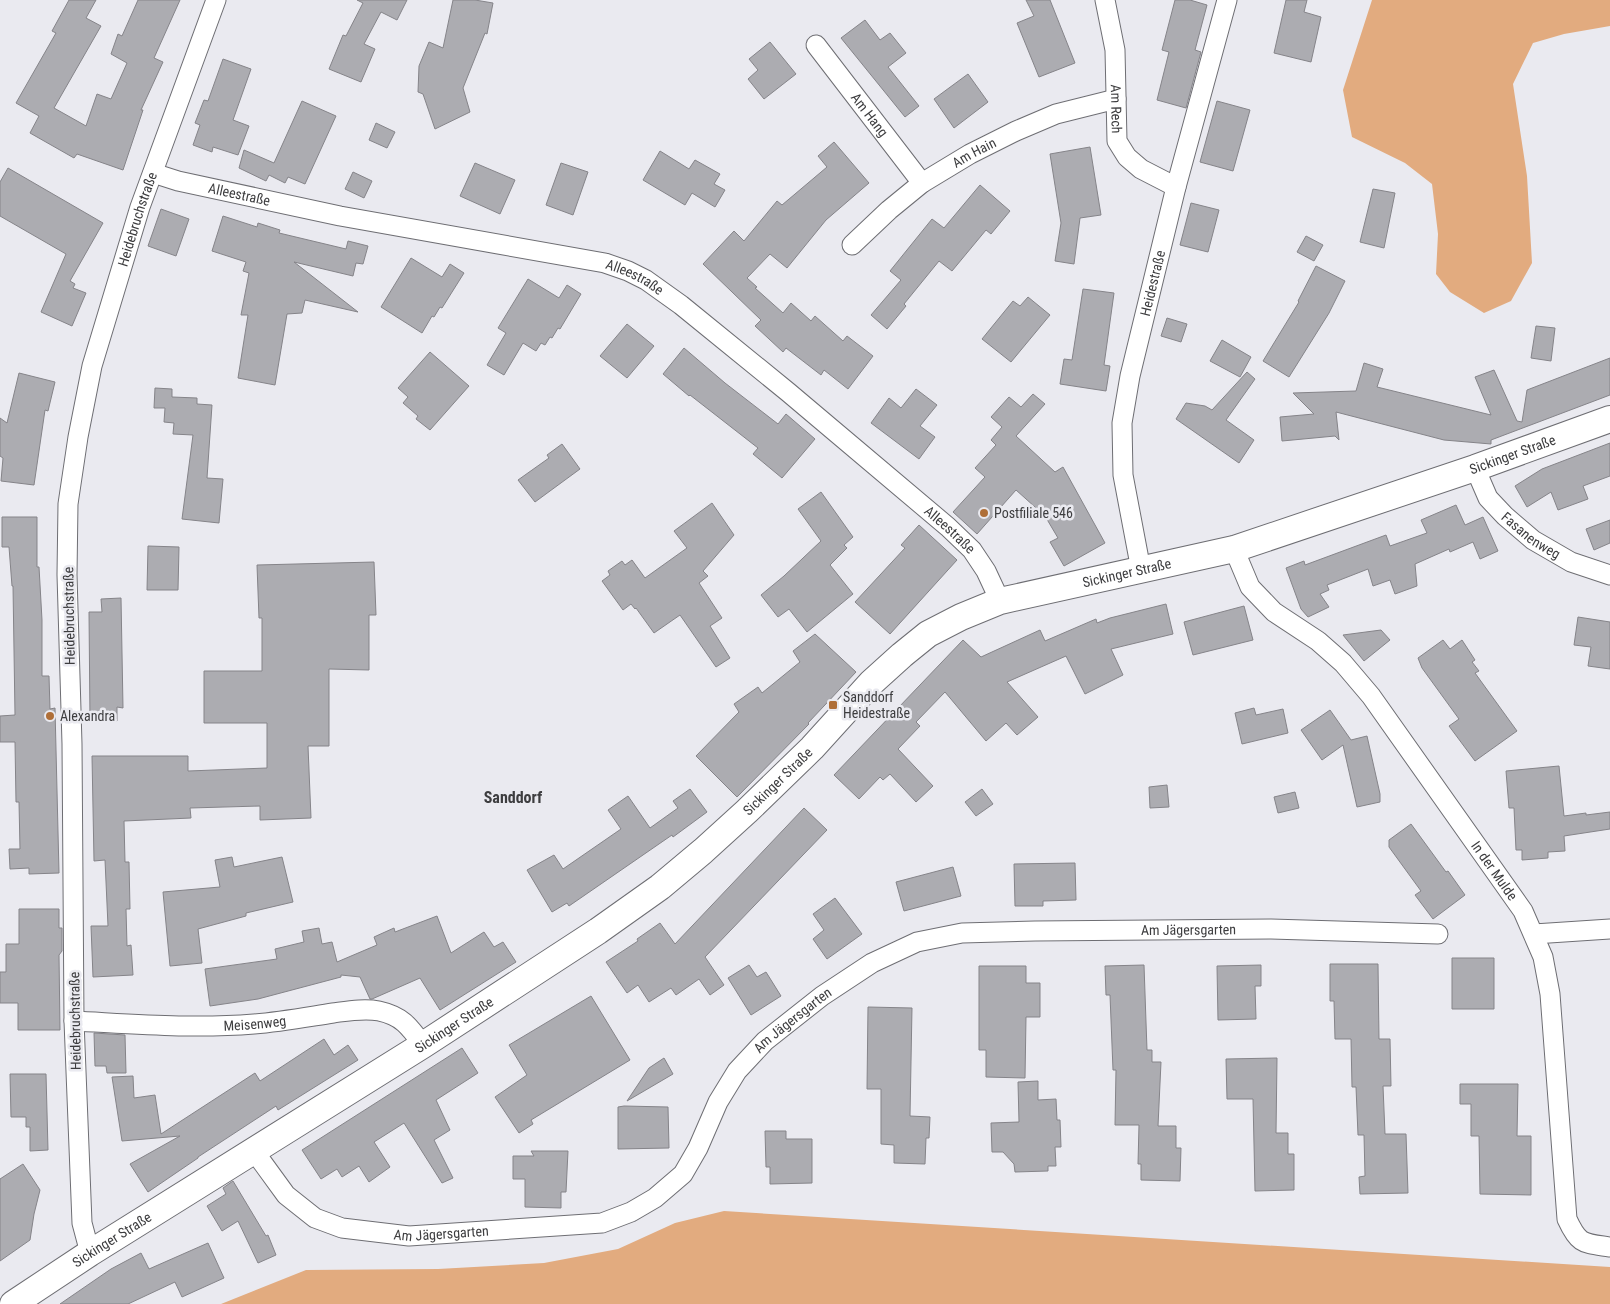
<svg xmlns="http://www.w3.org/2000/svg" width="1610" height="1304" font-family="'Roboto Condensed',sans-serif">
	<rect width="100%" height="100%" fill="#eaeaf0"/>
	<path fill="#e2ab7f" d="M1372,0H1610V26L1564,34L1533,43L1513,84L1527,176L1532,263L1511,301L1484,313L1450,292L1436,274L1438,234L1432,184L1405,163L1352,137L1343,90Z
		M724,1211L1610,1267V1304H221L306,1270L438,1269L544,1263L618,1249L675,1223Z"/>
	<path fill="#acacb1" stroke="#858489" d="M69,0H96L86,18L101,26L54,108L86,126L97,94L111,99L127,63L111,54L118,34L122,36L138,0H180L154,58L163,62L141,110H143L123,170L77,154L74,158L30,133L39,116L16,103L56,33L52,31Z
		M357,0H407L397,20L381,12L364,44L375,49L361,82L329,69L343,35L346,36L363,3Z
		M453,0H475L493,3L487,34L485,33L463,88L470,112L435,129L423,94L418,92L419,66L429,42L443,48Z
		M1026,0H1050L1075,63L1039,77L1017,23L1034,16Z
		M1175,0H1190L1207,5L1195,50L1201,52L1186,108L1157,100L1169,52L1162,50Z
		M1286,0H1307L1304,12L1321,17L1311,62L1274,53Z
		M865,20L880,40L890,33L906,53L888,67L919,106L905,117L841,38Z
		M770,42L796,74L764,99L748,79L758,70L749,59Z
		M223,59L251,69L233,120L249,126L238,155L213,147L212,152L193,145L200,125L195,123L204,100L208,101Z
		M968,74L988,102L954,128L934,99Z
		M302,101L336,116L305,184L288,177L285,183L269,175L266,181L239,168L244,150L274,163Z
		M1217,101L1250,110L1233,171L1200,162Z
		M376,123L395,132L387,148L369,140Z
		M834,142L869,183L826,220L787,268L770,254L747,278L757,287L755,288L783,313L791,303L811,321L815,316L843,341L847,336L873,356L848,389L824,370L821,375L786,348L783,352L755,326L761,320L703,264L734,231L744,241L777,201L782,205L827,167L818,156Z
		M1090,147L1101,215L1080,218L1074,264L1055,261L1061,223L1050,154Z
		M660,151L689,169L695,160L720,174L714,184L725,190L715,207L692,193L685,205L643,180Z
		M475,163L515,180L500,214L460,196Z
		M561,163L588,172L573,215L546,205Z
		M8,168L103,223L70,281L75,284L73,288L86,293L72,326L41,312L66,254L0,216V182Z
		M353,172L372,181L364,198L345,189Z
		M980,185L1010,211L991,234L986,230L952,271L939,261L904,304L906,306L887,329L871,315L901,280L890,271L932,219L944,228Z
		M1373,189L1395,193L1384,248L1360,242Z
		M1191,203L1219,210L1208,252L1180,245Z
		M161,209L189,219L176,256L148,246Z
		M223,216L257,227L258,223L280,230L279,233L346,249L348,241L368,246L363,264L356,263L353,276L294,262L358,312L305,300L302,313L287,314L275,385L238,378L248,315H241L249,273L243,271L246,262L212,251Z
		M1306,236L1323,245L1314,261L1297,252Z
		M411,258L442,277L450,264L464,273L442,308L440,307L434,317L432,316L422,333L381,307Z
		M1316,266L1345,281L1329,313L1289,377L1263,361L1299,302L1298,301Z
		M528,279L559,298L567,285L581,294L560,329L558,328L552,338L550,337L545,345L541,343L536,351L523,343L504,375L487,365L506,333L498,328Z
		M1083,289L1114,293L1104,365L1110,366L1106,391L1060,384L1064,359L1072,360Z
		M1028,297L1050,315L1011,362L982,339L1013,301L1020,306Z
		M1167,318L1187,324L1181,342L1161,336Z
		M627,324L654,346L627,378L600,356Z
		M1536,326L1555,328L1551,361L1531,358Z
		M1222,340L1251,357L1240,377L1210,361Z
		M684,348L725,383L778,424L786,414L815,439L782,478L753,454L758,448L690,395L689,396L663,374Z
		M430,352L469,386L430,430L416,419L418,416L403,403L408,397L398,388Z
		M1610,358V395L1491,440V444L1444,440L1336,412L1339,440L1335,436L1282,441L1280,417L1314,414L1293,393L1356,391L1364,363L1383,369L1377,387L1491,415L1475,377L1494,370L1517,421L1522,422L1527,390Z
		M1247,372L1255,379L1226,420L1254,440L1239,463L1176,419L1186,403L1205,406L1212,410Z
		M19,373L55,382L48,411L45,410L34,485L1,481L3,458L0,456V418L7,423Z
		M155,388L172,389V397L197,398V404L212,405L207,478L223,479L219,523L182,519L193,435L173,434L174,423L164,422L165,408H154Z
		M916,389L937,405L920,426L935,437L919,459L871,423L889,398L901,408Z
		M1033,394L1045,404L1016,436L1055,472L1063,467L1105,543L1064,566L1050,542L1058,538L1045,516L1016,490L977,534L953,512L985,477L975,468L996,445L991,440L1002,427L991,417L1009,397L1021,407Z
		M1610,443V476L1583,486L1588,499L1558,510L1551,492L1527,507L1515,486L1542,469Z
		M562,444L580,469L535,502L518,480L549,458L547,455Z
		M821,492L853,537L844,545L847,548L830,565L853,594L807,632L789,609L778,617L761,595L784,576L821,541L798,509Z
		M712,503L734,535L703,571L708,576L699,583L722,618L710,626L730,658L716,667L680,615L654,633L636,608L635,609L631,604L623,610L602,581L610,575L608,571L622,561L625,565L632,560L645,578L687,548L674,531Z
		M1456,505L1465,525L1483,517L1498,551L1480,559L1473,542L1450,552L1449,549L1415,564L1417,586L1395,594L1390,580L1373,586L1368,569L1327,585L1329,590L1320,594L1329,607L1308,617L1301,609L1286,568L1304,561L1305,565L1386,535L1390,546L1427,533L1421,520Z
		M2,517H37V567H39L42,620V676H49L50,709L55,708L59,873L29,874V868L10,869L9,849H20L19,802H16L15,742H0V716L15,715L13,586H12L9,547H2Z
		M1610,520V543L1594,550L1586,529Z
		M919,525L957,560L890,634L855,602L905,548L901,545Z
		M148,546L179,547L178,590H147Z
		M374,562L376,615H369V670L329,669V746H308L311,818L260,820V806L190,808L191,818L124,821L125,862H129L130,909H126L127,946L131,945L133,975L93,977L91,926H108L105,860L94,861L92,756H188V771L267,768V723H204V671H262V618H259L257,565Z
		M121,598L123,708L117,707V721H90L89,612H102L101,599Z
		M1166,604L1173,634L1111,649L1123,675L1085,694L1066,656L1007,682L1038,717L1017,735L1006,723L986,741L945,692L916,722L920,726L898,749L933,786L916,802L890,774L883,780L880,777L859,799L834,775L963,640L981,657L1040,630L1045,641L1096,619L1097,623L1110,618Z
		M1244,606L1253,640L1193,655L1184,622Z
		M1578,617L1610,622V669L1588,666L1591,647L1574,645Z
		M1381,630L1390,640L1364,661L1343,635Z
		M815,634L856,672L808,723L809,724L737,797L696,756L739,712L734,704L758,687L762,693L800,662L793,651Z
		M1443,640L1450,649L1462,640L1475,660L1472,662L1479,671L1475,673L1517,731L1475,761L1449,726L1459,719L1422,668L1418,658Z
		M1254,708L1256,715L1283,709L1288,733L1242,744L1235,713Z
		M1330,710L1351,740L1367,736L1380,794V802L1357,807L1343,745L1322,760L1301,730Z
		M1559,766L1564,816L1586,813V815L1610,812V829L1564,836L1565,851L1548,852V858L1522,860V850H1516L1514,808H1509L1506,771Z
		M1167,785L1169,807L1150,808L1149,787Z
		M690,789L707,812L673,837L672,835L569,906L567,903L552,912L527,870L554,855L563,869L621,829L608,810L628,796L650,828L678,808L673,801Z
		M982,789L993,804L976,816L965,802Z
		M1295,792L1299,808L1278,813L1274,797Z
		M804,808L827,830L705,957L724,985L710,995L699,979L676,995L671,988L649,1002L638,985L627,993L606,962L638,941L637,939L660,923L675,944Z
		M1411,824L1446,872L1448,871L1465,895L1433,919L1415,895L1421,891L1389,847V840Z
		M232,857L234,867L282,857L293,902L246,913V916L198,929L202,963L170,966L163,892L220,887L215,860Z
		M1075,863L1076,900L1043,901V906H1015L1014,864Z
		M953,867L961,896L904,911L896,882Z
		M835,898L862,934L827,959L813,939L824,930L813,914Z
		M19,909H59V928H62V951L59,955L60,1030H18V1003H0V972H6V944H19Z
		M437,916L451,953L484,932L494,947L503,942L516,962L440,1010L420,978L372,999H370L360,977L341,975V977L258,999L210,1006L205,969L277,959L275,949L304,942L302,931L319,928L322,944L332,942L337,962L377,945L374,937L394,928L395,932Z
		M1452,958H1494V1009H1452Z
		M1330,964H1378L1379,1039H1390L1391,1086H1383L1385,1134H1406L1408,1193L1360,1194L1359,1177L1365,1176L1364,1135H1358L1356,1087H1352L1351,1039H1335L1334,1001H1330Z
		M749,965L757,977L766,972L781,996L751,1015L728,978Z
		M1144,965L1147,1050H1152V1062H1161L1158,1126H1176V1148H1181L1180,1181L1141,1180V1164H1138L1139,1125H1115L1116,1070H1113L1110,995H1106L1105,966Z
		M1261,965V986H1255L1256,1019L1218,1020L1217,966Z
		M979,966H1026V983H1040V1017H1026L1025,1078L986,1077V1050H979Z
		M591,996L630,1060L531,1120L533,1124L519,1133L495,1097L527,1075L509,1045Z
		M868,1007L912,1008L910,1116L930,1117L929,1138H926L925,1164L894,1163V1145L881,1144V1089H867Z
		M94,1033L125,1035L126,1073H107L106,1066H95Z
		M324,1039L334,1055L348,1045L358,1060L278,1110L276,1106L198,1157V1158L148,1192L130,1164L180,1136L122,1141L112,1077L133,1076L134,1098L155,1095L161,1134L255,1073L260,1081Z
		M462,1048L478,1073L436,1100L450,1130L434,1140L453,1178L442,1183L404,1123L374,1142L390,1167L369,1182L359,1166L342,1177L337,1169L321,1179L302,1150Z
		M664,1058L673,1074L627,1101L649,1068Z
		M1277,1058L1276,1133H1288V1154H1294V1190L1255,1191L1253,1099H1227L1226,1059Z
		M10,1074H46L48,1150L30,1151V1127H26V1117H11Z
		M1038,1081V1100L1056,1099L1057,1120H1060L1061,1147H1055L1056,1166H1048V1171L1015,1172L1014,1164L1003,1152H992L991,1123L1019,1122L1018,1082Z
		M1460,1084H1518L1517,1136H1531V1195L1480,1194L1479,1136H1471V1104H1460Z
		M624,1106L668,1107L669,1148L618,1149V1107Z
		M765,1131H786V1139H812V1183L770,1184V1167H766Z
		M531,1151H568L566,1192H561V1208L525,1207V1179H513V1156H534Z
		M23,1164L40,1190L34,1214L30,1240L0,1261V1179Z
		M233,1181L266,1236L268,1235L276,1255L258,1263L238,1221L222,1231L207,1206L226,1194L223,1188Z
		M208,1243L224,1278L182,1297L175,1282L128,1304H60L111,1269L141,1253L149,1269Z"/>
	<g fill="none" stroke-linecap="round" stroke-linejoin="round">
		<defs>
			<g id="street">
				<path id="s1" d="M1105,0L1115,50L1117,141L1127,157L1141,169L1176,187"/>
				<path id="s2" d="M816,45L922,183"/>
				<path id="s3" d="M153,173L178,181L340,216L605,263L628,271L646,280L681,305L788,392L948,527L972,550L986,571L1000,601"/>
				<path id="s4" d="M852,245L889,210L922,183L970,154L1016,131L1056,114L1116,99"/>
				<path id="s5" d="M1475,468L1488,498L1505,516L1533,540L1571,562L1610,575"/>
				<path id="s6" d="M1234,549L1250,587L1274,612L1318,641L1343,663L1371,696L1523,911L1543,957L1550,994L1567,1219C1579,1245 1583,1243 1610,1247"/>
				<path id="s7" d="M1141,570L1123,475L1122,423L1130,376L1176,187L1227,0"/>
				<path d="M1534,934L1610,929"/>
				<path id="s8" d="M74,1021C134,1024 193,1029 254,1024C280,1022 307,1017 333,1013C348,1011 364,1008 379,1011C402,1016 409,1026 423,1045"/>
				<path id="s9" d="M254,1151L286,1195L315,1218L342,1228L409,1236L602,1223L631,1212L655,1198L683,1174L698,1148L718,1102L737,1071L765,1041L822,996L872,963L917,942L962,933L1035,931L1271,929L1438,934"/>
				<path id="s10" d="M90,1253L82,1223L74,1021L72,744L67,575L68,504L78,437L92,366L140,207L216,0"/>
			</g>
			<g id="secondary">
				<path id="s11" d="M13,1304L90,1253L423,1045L598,931L660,887L703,851L747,811L812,748L871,683L902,655L928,634L961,617L1000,601L1234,549L1475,468L1610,419"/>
			</g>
		</defs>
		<use href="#street" stroke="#6e6e73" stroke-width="21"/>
		<use href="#secondary" stroke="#6e6e73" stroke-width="28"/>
		<use href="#street" stroke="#fff" stroke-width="19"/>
		<use href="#secondary" stroke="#fff" stroke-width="26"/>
	</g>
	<g fill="#af6f38" stroke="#eaeaf0" stroke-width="2">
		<circle cx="984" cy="513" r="5"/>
		<rect x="828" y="700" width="10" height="10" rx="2.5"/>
		<circle cx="50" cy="716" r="5"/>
	</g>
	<g text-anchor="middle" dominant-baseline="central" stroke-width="5" stroke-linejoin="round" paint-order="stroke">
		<g font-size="14" fill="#3d3d3f" stroke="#eaeaf0">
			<text stroke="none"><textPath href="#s1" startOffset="110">Am Rech</textPath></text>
			<text stroke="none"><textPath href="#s2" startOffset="88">Am Hang</textPath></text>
			<text stroke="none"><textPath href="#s4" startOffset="154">Am Hain</textPath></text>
			<text stroke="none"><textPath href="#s3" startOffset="89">Alleestraße</textPath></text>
			<text stroke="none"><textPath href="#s10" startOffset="1044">Heidebruchstraße</textPath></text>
			<text stroke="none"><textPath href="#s3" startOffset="494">Alleestraße</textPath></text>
			<text stroke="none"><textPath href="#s7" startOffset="292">Heidestraße</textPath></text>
			<text stroke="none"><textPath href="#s11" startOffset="1752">Sickinger Straße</textPath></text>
			<text stroke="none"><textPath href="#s3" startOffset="899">Alleestraße</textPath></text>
			<text stroke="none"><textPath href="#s5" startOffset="90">Fasanenweg</textPath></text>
			<text stroke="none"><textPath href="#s11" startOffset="1348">Sickinger Straße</textPath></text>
			<text transform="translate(69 616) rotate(-91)">Heidebruchstraße</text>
			<text stroke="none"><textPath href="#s11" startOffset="928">Sickinger Straße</textPath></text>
			<text stroke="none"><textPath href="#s6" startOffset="419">In der Mulde</textPath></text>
			<text stroke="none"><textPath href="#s9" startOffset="1089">Am Jägersgarten</textPath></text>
			<text transform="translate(75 1021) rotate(-91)">Heidebruchstraße</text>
			<text stroke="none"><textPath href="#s9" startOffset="669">Am Jägersgarten</textPath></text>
			<text stroke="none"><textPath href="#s8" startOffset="181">Meisenweg</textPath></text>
			<text stroke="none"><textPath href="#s11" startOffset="522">Sickinger Straße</textPath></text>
			<text stroke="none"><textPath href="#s9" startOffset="220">Am Jägersgarten</textPath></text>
			<text stroke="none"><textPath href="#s11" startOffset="118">Sickinger Straße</textPath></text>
		</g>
		<g font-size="14" fill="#3d3d3f" stroke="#eaeaf0" text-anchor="start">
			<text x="994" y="513">Postfiliale 546</text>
			<text x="843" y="697">Sanddorf<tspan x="843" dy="16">Heidestraße</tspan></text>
			<text x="60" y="716">Alexandra</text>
		</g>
		<g font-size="16" font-weight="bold" fill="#3d3d3f" stroke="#eaeaf0">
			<text x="513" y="797">Sanddorf</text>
		</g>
	</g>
</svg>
